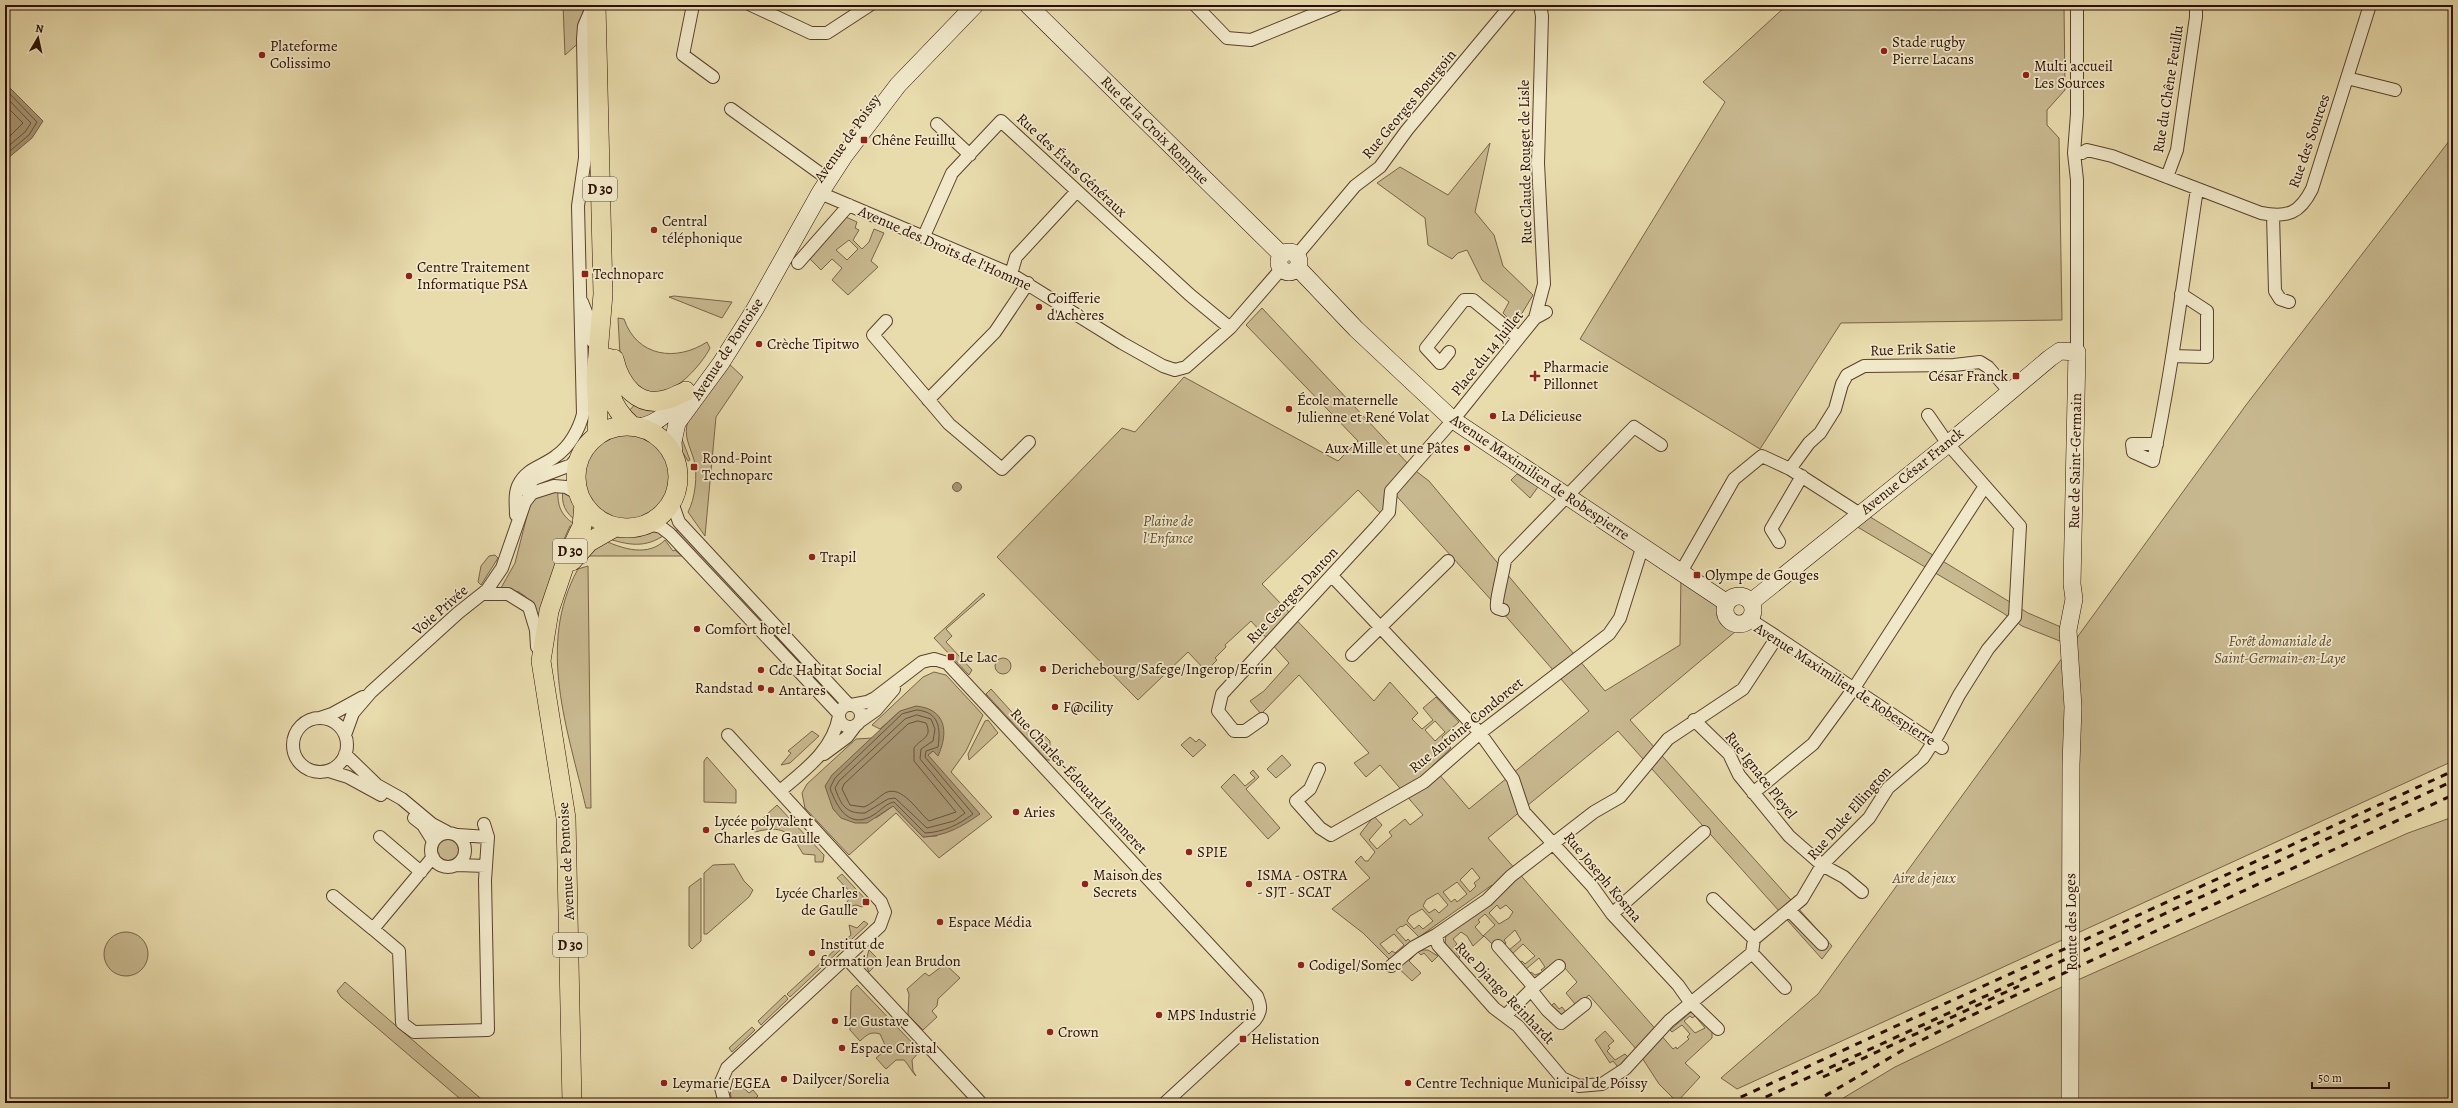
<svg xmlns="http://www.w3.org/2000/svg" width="2458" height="1108" font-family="Alegreya,serif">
	<rect width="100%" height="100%" fill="#e8dbac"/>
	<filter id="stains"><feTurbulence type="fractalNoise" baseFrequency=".005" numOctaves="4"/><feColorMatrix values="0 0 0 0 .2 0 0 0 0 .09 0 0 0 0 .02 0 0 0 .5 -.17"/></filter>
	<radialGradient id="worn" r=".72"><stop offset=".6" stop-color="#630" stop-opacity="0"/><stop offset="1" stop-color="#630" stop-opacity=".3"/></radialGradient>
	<path fill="#c8b88f" stroke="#796348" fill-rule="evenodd" d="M563,5H594L583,39L565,55Z
		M1787,5H2064L2065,90L2047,110V125L2059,138L2062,320L1841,323L1760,449L1580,339L1725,102L1703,82Z
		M2453,136V761L1737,1089L1721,1078L1818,994L2246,405Z
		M1490,143L1475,212L1494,235L1503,266L1533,295L1515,325L1503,313L1509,302L1482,280L1467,250L1458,253L1452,259L1428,245L1425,218L1377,183L1400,167L1448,195Z
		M846,217L857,222L855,228L859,230L853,240L862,249L869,242L874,229L884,233L871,261L878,267L848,295L832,280L842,268L832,259L821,270L808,257ZM849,240L858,249L847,260L836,250Z
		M674,296L732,302L722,318L669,297Z
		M1262,308L1412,468L1429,481L1605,691L1680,645L1681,572L1725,610C1726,622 1737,628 1748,621L1630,720L1832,946L1822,959L1618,731L1488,838L1673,1049L1676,1047L1677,1049L1689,1039L1687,1037L1690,1034L1682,1025L1672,1032L1670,1030L1691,1012L1696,1013L1712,1030V1038L1685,1063L1700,1077L1677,1102L1659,1084L1637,1050L1589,995L1566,1014L1558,1016L1548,1009L1554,1003L1559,1009L1562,1007L1566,1012L1575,1004L1566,993L1577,982L1558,960L1532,983L1484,936L1473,946L1467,936L1461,932L1453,939L1457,944L1453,948L1460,957L1457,960L1445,946L1446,933L1499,893L1492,885L1419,937L1406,924L1402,927L1401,926L1396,930L1406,941L1408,939L1411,942L1390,960L1363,933L1332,909L1370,878L1355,862L1361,856L1365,861H1368L1375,852L1360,834L1374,816L1382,825L1369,840L1377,849L1392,836L1389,832L1405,819L1410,825L1423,815L1380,765L1366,777L1354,763L1369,753L1299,675L1261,714L1250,701L1264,691L1289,663L1251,621L1225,645L1226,647L1215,658L1217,660L1206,671L1188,652L1138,700L997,557L1122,428L1135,432L1184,377L1338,461L1358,441L1246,325ZM1358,490L1384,517L1392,491L1503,613L1589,711L1469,809L1432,766L1451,748L1442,737L1459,722L1436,697L1423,708L1433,720L1422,729L1412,719L1418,713L1390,682L1374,701L1262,584ZM1435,721L1445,732L1435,741L1425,730ZM1472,868L1480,878L1474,883L1476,886L1470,892L1460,880ZM1457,882L1467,894L1457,902L1455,899L1451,902L1443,892ZM1438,893L1448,905L1439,913L1435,909L1429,913L1423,906L1426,900ZM1497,905L1500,909L1506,905L1513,912L1509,918L1499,924L1489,913ZM1422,909L1433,921L1423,929L1419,925L1414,929L1407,921L1410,916ZM1485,914L1495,925L1483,936L1475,927L1480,922L1478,920ZM1515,930L1521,940L1508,951L1503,946L1506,943L1504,940ZM1394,934L1404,945L1395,953L1392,951L1389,954L1380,944ZM1523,944L1535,956L1525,964L1522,961L1519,963L1511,955ZM1539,958L1545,967L1541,970L1543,972L1535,975L1531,972L1529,974L1525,970ZM1690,1016L1692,1018L1695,1016L1705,1028L1695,1033L1684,1021Z
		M618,318L624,319C637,357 676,362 707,342L710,348C702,364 675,395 655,393C648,393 640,388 634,385L620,355Z
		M728,363L743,377L716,417L705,536L688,512C695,499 698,475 694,460C690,446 683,436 688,421Z
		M637,402L665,405L658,418L633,419L629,411Z
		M682,428V439L690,460L688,461L681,450Z
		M582 477a45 45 0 1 1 90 0a45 45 0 1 1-90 0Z
		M1517,474L1538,487L1530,498L1511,480Z
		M558,489C557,506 561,516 576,525L575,527L570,526L561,546L565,556L541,615H538L526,597L519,592L501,588L515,563L530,504L537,495Z
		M563,490L576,502V521C565,512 561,504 563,490Z
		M1862,512L2028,613L2068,630L2070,645L2022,626L2003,613L1849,522Z
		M680,528L777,633L772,638L675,532Z
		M650,530L666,534C645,549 628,545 606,538L618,533Z
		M665,540L673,551L675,550L682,556H588L605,541C624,549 648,557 665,540Z
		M489,556L495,555L498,558L481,585L478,582L481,566Z
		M588,566L591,808H586C568,730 536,645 578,569Z
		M983,593L985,595L946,629L952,636L946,642L972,670L969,675L934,638Z
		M783,640L826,689L824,691L821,689L818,681L788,649H784L778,643Z
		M995 666a8 8 0 1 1 16 0a8 8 0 1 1-16 0Z
		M934,672L946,675L983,715L966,751L951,772L992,817L939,858L896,813L849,855L805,808L802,793L807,784L856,739L872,738L863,746L876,818L893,806L923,837L937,836L928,755L933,751L900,711L880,729L872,725L923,677Z
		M991,689L1037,740L1043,734L1050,741V760H1047L986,694Z
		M988,720L998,733L969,760L968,754L985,721Z
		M812,731L819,736L790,763L781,765L791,753L788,751Z
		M1190,737L1196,742L1199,739L1206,745L1193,757L1181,745Z
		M1282,755L1291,765L1276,778L1267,769Z
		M707,757L736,790V803L704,802V761Z
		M1253,770L1259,777L1246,789L1280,828L1268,839L1221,787L1234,774L1245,786L1255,778L1250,773Z
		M777,805L824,855L823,862H815V855L803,854C790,831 782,825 755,832L751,829Z
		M2453,817V1103H1835L1895,1067L2053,991L2408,833Z
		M436 851a12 12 0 1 1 24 0a12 12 0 1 1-24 0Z
		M734,864L744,881L753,890L749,897L707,934H704V873L713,865Z
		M842,874L868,902L862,907L856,905L848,907L847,902L852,894L837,878Z
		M701,878V941L692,949L689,946V887Z
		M864,921L868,924L790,997L787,994L851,935L849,925L857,928Z
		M104 954a22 22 0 1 1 44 0a22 22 0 1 1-44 0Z
		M869,950L880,961L869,972L865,963Z
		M1421,950H1428L1438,956L1432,962L1424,953L1421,955L1418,952L1409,961L1421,973L1412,981L1396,966Z
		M945,964L960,978L938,999L937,1006L932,1011L937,1017L923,1030L908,1015L909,994L907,989L925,973L929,976Z
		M345,982L486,1103H465L341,997L337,991Z
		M857,985L920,1051L912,1060L913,1071L916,1076C911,1071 909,1065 904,1060H896L886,1069L876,1058L883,1052L885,1045L880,1034C870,1031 867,1035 860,1041L850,1030L851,991Z
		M785,995L788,999L761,1025L758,1021Z
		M752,1027L755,1030L732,1052L729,1048Z
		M1605,1031L1614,1041L1608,1046L1610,1048L1607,1051L1615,1060L1625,1054L1629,1058L1618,1067L1613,1061L1610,1063L1595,1040Z
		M734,1079L749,1093L753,1090L758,1096L751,1103H735L731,1098L730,1088Z"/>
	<path fill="#a79572" stroke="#755f45" d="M5,83L43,121L32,138L7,159L5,157Z
		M952.5 487a4.5 4.5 0 1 1 9 0a4.5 4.5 0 1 1-9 0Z
		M916,706C946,709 949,732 938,756L933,751L928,755L980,814C961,827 946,836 923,837L893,806L867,823H855L841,818L833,809L825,786L832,775L900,711Z"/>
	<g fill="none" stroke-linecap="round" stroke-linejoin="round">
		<path stroke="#68523a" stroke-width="1" d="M5,89L37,122L29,135L5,155
			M5,96L31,123L25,132L5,149
			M5,105L23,123L5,141
			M917,710C939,712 941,728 938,747L926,751L925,757L973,814C958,825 944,832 925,833L894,802C887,803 881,810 875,814C850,831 837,808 830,788L835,778L902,714Z
			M917,715L931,719L935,729L933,741L921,749L920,759L965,813L954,821L927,828L895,798L888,799L865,813C846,814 841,805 835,788L839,781L905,719Z
			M918,721L926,723C933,738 921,738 914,748V761L956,812L929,821C918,812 902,784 885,793C877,798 872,804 864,807L850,805L842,789L844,784L908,724Z"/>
		<defs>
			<path id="street" d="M693,5L683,55L713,77
				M751,5L811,33H827L870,5
				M1195,5L1227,38L1251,40L1337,5
				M2347,78L2395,90
				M731,109L821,174
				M937,124L970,155
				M2074,153H2082L2087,150L2112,156L2261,213C2288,218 2300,213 2312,189L2370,5
				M2167,177L2177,150L2196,17V5
				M820,193L1011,274L1122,343L1163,366L1175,370L1186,367L1230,328L1282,268
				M2273,215L2275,291L2280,299L2289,302
				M924,236L952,173L1001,121L1190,295L1230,328
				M1297,255L1355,186L1380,167L1407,130L1511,5
				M798,263L849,205
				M1011,274L1016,257L1077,191
				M582,302L590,322L593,342
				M1535,318L1544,284L1538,163L1542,16L1540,5
				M886,321L873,335L949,424L1002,469L1029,442
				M1449,352L1440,363L1426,348L1464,300H1473L1519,338
				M2077,352V180L2074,153L2077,114V5
				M2172,356L2207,357V311L2181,294
				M928,400L995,332L1028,283
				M2157,444H2132L2133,452L2153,461C2172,372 2183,280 2197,189
				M1790,469L1809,443L1820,433L1835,409L1842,384L1847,375L1864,366L1954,365L1980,362L1988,367L2009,391
				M524,489L534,479L571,465L582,453
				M674,498V508L679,522L849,705
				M516,515C516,505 514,493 519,484C527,468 544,466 556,456C569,447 579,430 583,414L578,206L585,158L583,39L584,26L593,5
				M647,524L661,527L670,534L839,714
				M1779,542L1771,529L1802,476
				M1681,572L1734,479L1762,456L1790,469L1860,514
				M1332,576L1480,733L1513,779L1524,812L1592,886L1612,914L1678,985L1690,1002L1718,1029
				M482,594H508L529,607L536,630L537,647
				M1503,610L1497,608C1495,603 1504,570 1505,560L1634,427L1661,445
				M1748,621L1757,624L1777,637L1942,748
				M1777,637L1743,689L1668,739L1620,797L1594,812L1511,876L1487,900L1436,935L1438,945L1494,1008L1518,1026L1562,1078L1579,1086L1602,1084L1625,1069L1669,1021L1752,953L1754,939L1802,899L1822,865L1869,818L1888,788L1923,758L1938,735L1959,695L1988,649L2015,617L2020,526L1948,444L1928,415
				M1352,655L1448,561
				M851,705L867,702L875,698L922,662L934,659L947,663L1257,996C1261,1006 1262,1011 1255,1020L1165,1103
				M839 716a11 11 0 1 1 22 0a11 11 0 1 1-22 0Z
				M293 745a27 27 0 1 1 54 0a27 27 0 1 1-54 0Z
				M320,718L332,714L363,697
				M1262,719L1245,731H1234L1218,711L1222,694L1377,526L1389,512L1391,491L1453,420L1535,318L1546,312
				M1694,720L1729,754L1739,775L1789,836L1822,865L1844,877L1862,892
				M859,722L876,710L894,689
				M345,735L353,713L371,692L458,613L487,590L502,568L525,502L532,493L554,486L566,487L579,494
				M345,754L377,785L402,799L432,824L447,832
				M824,754L847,737L856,725
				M1319,769L1310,789L1296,801L1320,828L1331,835L1424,782L1480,733L1609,634L1620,618L1643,545
				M329,771L348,777L381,795
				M780,791C805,770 833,750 839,716
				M1753,793L1813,744L1854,688L1985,486
				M414,818L423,825L433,841
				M431 850a17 17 0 1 1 34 0a17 17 0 1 1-34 0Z
				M458,835L488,837
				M380,837L421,872
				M457,865L486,866
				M333,896L373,929L433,857
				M1713,899L1754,939
				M1789,910L1822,944
				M1612,914L1704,832
				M373,929L399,951L402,1023L414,1032L488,1030L485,880L488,837L484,824
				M1498,946L1534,987L1505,1016
				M1752,953L1785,988
				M847,959L981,1103
				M1391,966L1414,947L1436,935
				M1534,987L1559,966
				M1531,990L1547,1010L1561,1023L1585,1004
				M725,1103L720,1084L727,1068L880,926L885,912L881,902L728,735"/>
			<path id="secondary" d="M1028,5L1282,255
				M1279 262a10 10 0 1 1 20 0a10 10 0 1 1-20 0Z
				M1298,268L1356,329L1453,420L1727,603
				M639,427C662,423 673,407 686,390
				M674,456L673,442L677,423L721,363L755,309L820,193L844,156L898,85L975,5
				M1725 610a14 14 0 1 1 28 0a14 14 0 1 1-28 0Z
				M1751,602L1948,444L2050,358L2060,351L2077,352L2072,584L2074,599L2068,630L2073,707L2071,765L2070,1103"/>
			<path id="primary" d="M596,5L603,294L596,378L598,413L597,435
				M608,358C607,387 609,405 631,425
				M614,359C620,385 638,409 668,399C674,397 679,394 685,392
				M576 477a51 51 0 1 1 102 0a51 51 0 1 1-102 0Z
				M572,561L589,542L615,527
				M572,1103L566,818L541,661L549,611L567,558L582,526L584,504"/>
		</defs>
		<use href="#street" stroke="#5a412c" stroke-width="14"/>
		<use href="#secondary" stroke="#2a0e02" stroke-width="18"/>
		<use href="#primary" stroke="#2a0e02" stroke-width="20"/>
		<use href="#street" stroke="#f0e8c9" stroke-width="12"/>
		<use href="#secondary" stroke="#f0e8c9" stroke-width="17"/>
		<use href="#primary" stroke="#e8dbac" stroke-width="19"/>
		<path stroke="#2a0e02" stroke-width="3" stroke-dasharray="7 7" stroke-linecap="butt" d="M1823,1077L2019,986
			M1728,1103L2453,771
			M1753,1103L2453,781
			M1813,1103L1908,1047L1968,1017L2453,795"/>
	</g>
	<g fill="#8f2418" stroke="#f0e8c9" stroke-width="1.5">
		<circle cx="1884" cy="51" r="4"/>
		<circle cx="262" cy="55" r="4"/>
		<circle cx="2026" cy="75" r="4"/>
		<rect x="860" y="136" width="8" height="8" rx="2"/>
		<circle cx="654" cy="230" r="4"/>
		<rect x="581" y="270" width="8" height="8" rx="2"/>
		<circle cx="409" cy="276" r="4"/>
		<circle cx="1039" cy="307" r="4"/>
		<circle cx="759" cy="344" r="4"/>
		<path d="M1533 370h4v4h4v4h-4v4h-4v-4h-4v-4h4z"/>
		<rect x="2012" y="372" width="8" height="8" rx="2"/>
		<circle cx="1289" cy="409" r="4"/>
		<circle cx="1493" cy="416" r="4"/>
		<circle cx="1467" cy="448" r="4"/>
		<rect x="690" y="463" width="8" height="8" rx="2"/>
		<circle cx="812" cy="557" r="4"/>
		<rect x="1693" y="571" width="8" height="8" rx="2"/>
		<circle cx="697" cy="629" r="4"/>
		<rect x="947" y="653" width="8" height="8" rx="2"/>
		<circle cx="1043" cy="669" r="4"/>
		<circle cx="761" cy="670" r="4"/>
		<circle cx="761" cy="688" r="4"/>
		<circle cx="771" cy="690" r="4"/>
		<circle cx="1055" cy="707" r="4"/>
		<circle cx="1016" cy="812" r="4"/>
		<circle cx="706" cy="830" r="4"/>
		<circle cx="1189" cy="852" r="4"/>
		<circle cx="1085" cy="884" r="4"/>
		<circle cx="1249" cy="884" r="4"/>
		<rect x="862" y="898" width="8" height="8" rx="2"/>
		<circle cx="940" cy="922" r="4"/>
		<circle cx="812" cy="953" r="4"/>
		<circle cx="1301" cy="965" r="4"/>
		<circle cx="1159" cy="1015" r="4"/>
		<circle cx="835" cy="1021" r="4"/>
		<circle cx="1050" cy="1032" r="4"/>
		<rect x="1239" y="1035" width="8" height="8" rx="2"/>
		<circle cx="842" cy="1048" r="4"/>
		<circle cx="784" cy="1079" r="4"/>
		<circle cx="664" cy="1083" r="4"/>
		<circle cx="1408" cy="1083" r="4"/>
	</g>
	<g text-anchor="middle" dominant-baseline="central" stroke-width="3.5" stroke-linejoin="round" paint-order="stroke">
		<g fill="#f0e8c9" stroke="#654f3e" stroke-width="1">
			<rect x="583" y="177" width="34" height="24" rx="3"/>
			<rect x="553" y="539" width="34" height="24" rx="3"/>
			<rect x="553" y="933" width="34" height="24" rx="3"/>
		</g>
		<g font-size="14" font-weight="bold" fill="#2a0e02">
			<text x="600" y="189">D 30</text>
			<text x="570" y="551">D 30</text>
			<text x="570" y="945">D 30</text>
		</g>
		<g font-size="15" fill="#2a0e02" stroke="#f0e8c9" text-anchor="start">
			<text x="1892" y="42">Stade rugby<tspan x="1892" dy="17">Pierre Lacans</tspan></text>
			<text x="270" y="46">Plateforme<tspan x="270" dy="17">Colissimo</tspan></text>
			<text x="2034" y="66">Multi accueil<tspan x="2034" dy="17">Les Sources</tspan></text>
			<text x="872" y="140">Chêne Feuillu</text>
			<text x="662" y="221">Central<tspan x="662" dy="17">téléphonique</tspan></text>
			<text x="417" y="267">Centre Traitement<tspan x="417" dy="17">Informatique PSA</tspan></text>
			<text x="593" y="274">Technoparc</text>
			<text x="1047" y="298">Coifferie<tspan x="1047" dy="17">d'Achères</tspan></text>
			<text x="767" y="344">Crèche Tipitwo</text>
			<text x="1543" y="367">Pharmacie<tspan x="1543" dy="17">Pillonnet</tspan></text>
			<text x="2008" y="376" text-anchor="end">César Franck</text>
			<text x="1297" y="400">École maternelle<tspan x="1297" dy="17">Julienne et René Volat</tspan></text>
			<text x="1501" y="416">La Délicieuse</text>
			<text x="1459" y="448" text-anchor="end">Aux Mille et une Pâtes</text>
			<text x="702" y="458">Rond-Point<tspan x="702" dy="17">Technoparc</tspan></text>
			<text x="820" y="557">Trapil</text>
			<text x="1705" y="575">Olympe de Gouges</text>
			<text x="705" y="629">Comfort hotel</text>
			<text x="959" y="657">Le Lac</text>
			<text x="1051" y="669">Derichebourg/Safege/Ingerop/Ecrin</text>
			<text x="769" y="670">Cdc Habitat Social</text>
			<text x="753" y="688" text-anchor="end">Randstad</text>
			<text x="779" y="690">Antares</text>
			<text x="1063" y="707">F@cility</text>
			<text x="1024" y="812">Aries</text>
			<text x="714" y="821">Lycée polyvalent<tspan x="714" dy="17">Charles de Gaulle</tspan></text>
			<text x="1197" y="852">SPIE</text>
			<text x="1093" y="875">Maison des<tspan x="1093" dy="17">Secrets</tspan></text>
			<text x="1257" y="875">ISMA - OSTRA<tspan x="1257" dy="17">- SJT - SCAT</tspan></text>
			<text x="858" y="893" text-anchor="end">Lycée Charles<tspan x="858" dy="17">de Gaulle</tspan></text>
			<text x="948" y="922">Espace Média</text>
			<text x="820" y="944">Institut de<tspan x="820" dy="17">formation Jean Brudon</tspan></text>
			<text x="1309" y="965">Codigel/Somec</text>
			<text x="1167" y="1015">MPS Industrie</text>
			<text x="843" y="1021">Le Gustave</text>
			<text x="1058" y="1032">Crown</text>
			<text x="1251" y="1039">Helistation</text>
			<text x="850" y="1048">Espace Cristal</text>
			<text x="792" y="1079">Dailycer/Sorelia</text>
			<text x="672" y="1083">Leymarie/EGEA</text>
			<text x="1416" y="1083">Centre Technique Municipal de Poissy</text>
		</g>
		<g font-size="15" fill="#2a0e02" stroke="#f0e8c9">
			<text transform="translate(2168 89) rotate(-81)">Rue du Chêne Feuillu</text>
			<text transform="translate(1409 104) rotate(-50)">Rue Georges Bourgoin</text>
			<text transform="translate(1155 130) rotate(45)">Rue de la Croix Rompue</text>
			<text transform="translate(847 138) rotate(-55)">Avenue de Poissy</text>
			<text transform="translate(2309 141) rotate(-71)">Rue des Sources</text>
			<text transform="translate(1525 162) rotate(-91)">Rue Claude Rouget de Lisle</text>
			<text transform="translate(1072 165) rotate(43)">Rue des États Généraux</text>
			<text transform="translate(945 248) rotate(24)">Avenue des Droits de l'Homme</text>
			<text transform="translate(727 349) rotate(-57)">Avenue de Pontoise</text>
			<text transform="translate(1913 349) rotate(-2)">Rue Erik Satie</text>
			<text transform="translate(1487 353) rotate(-51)">Place du 14 Juillet</text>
			<text transform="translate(2075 461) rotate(-89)">Rue de Saint-Germain</text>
			<text transform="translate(1912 471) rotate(-39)">Avenue César Franck</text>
			<text transform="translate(1540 477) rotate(34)">Avenue Maximilien de Robespierre</text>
			<text transform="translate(1292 595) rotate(-47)">Rue Georges Danton</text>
			<text transform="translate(440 610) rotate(-41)">Voie Privée</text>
			<text transform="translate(1845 684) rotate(33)">Avenue Maximilien de Robespierre</text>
			<text transform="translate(1466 725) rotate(-39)">Rue Antoine Condorcet</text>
			<text transform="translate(1761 775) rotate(52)">Rue Ignace Pleyel</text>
			<text transform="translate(1079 781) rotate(47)">Rue Charles-Édouard Jeanneret</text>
			<text transform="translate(1849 813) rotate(-49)">Rue Duke Ellington</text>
			<text transform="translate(566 861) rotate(-93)">Avenue de Pontoise</text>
			<text transform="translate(1603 877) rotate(50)">Rue Joseph Kosma</text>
			<text transform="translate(2071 922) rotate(-91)">Route des Loges</text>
			<text transform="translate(1505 993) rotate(46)">Rue Django Reinhardt</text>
		</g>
		<g font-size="15" font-style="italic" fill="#614a33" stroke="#f0e8c9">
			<text x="1168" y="521">Plaine de<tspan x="1168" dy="17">l'Enfance</tspan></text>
			<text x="2280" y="641">Forêt domaniale de<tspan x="2280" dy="17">Saint-Germain-en-Laye</tspan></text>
			<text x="1924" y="878">Aire de jeux</text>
		</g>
	</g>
	<rect width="2458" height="1108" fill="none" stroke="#e8dbac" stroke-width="20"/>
	<rect x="6" y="6" width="2446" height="1096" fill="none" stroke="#2a0e02" stroke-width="2"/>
	<rect x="10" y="10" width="2438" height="1088" fill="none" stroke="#2a0e02"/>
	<g transform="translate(38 38) rotate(9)" stroke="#f0e8c9" stroke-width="3" paint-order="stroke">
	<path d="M0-3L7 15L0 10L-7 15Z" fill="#2a0e02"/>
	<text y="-6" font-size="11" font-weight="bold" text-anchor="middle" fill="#2a0e02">N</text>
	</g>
	<path d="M2312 1082v6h77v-6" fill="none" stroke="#2a0e02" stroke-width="2"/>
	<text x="2318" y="1082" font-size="12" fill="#2a0e02" stroke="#f0e8c9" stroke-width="3" paint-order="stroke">50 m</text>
	<rect width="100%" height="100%" filter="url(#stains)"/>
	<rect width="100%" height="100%" fill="url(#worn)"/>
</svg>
